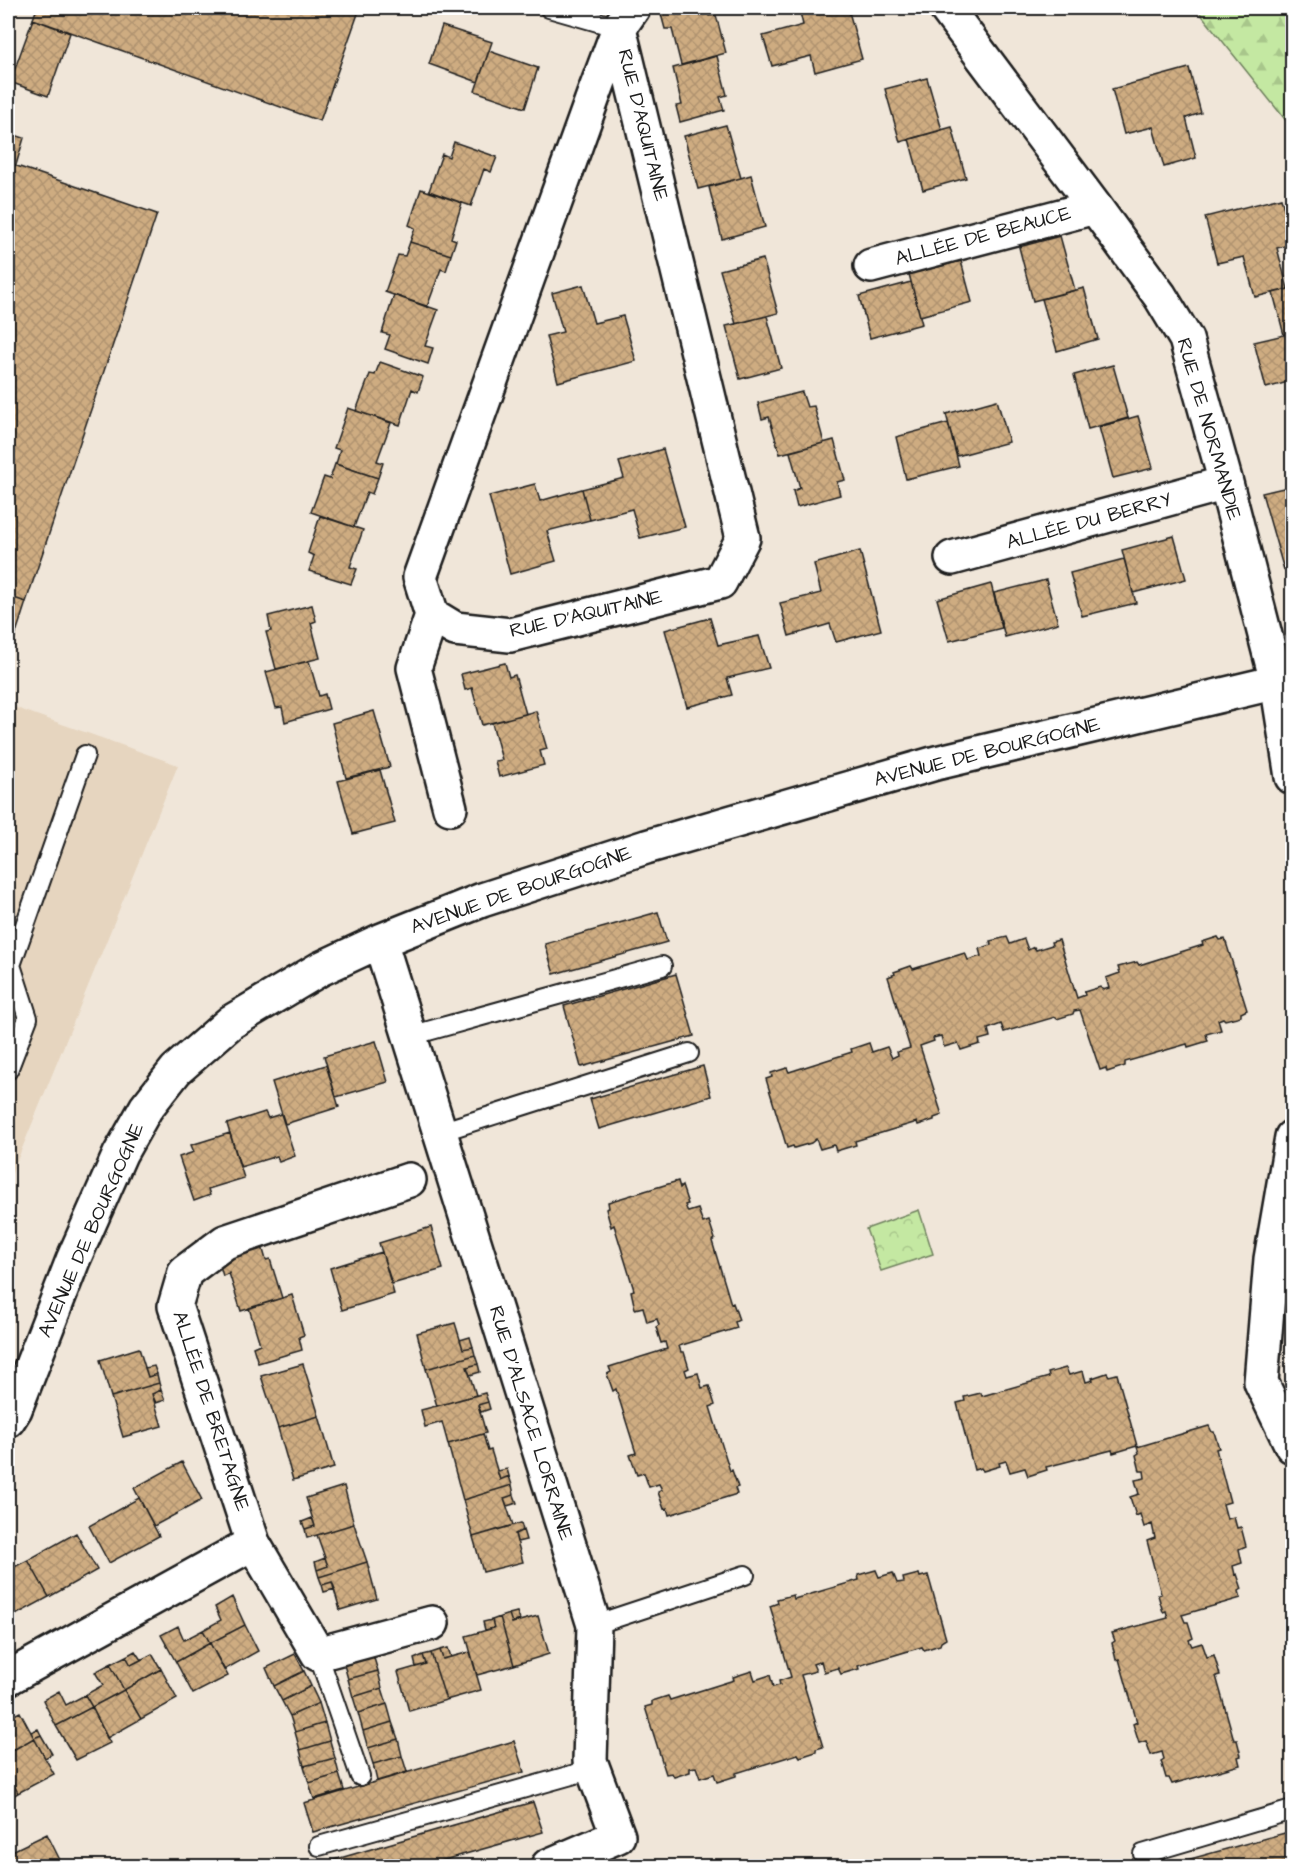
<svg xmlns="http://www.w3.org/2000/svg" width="1300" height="1874" font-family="'Architects Daughter',sans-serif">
	<defs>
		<pattern id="forest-firs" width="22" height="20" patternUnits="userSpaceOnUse" patternTransform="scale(1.5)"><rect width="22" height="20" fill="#c4e8a2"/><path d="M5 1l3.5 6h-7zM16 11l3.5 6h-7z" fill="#a8c68b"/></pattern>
		<pattern id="park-crowns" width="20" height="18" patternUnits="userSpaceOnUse" patternTransform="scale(1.5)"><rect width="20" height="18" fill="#c4e8a2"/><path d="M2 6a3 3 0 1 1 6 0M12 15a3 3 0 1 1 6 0" fill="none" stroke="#a8c68b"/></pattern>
		<pattern id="building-cross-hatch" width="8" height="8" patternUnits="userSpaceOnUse" patternTransform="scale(1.5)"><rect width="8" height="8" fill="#ceac81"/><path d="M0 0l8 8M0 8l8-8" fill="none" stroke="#b0936f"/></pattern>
	</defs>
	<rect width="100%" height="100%" fill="#f0e6d9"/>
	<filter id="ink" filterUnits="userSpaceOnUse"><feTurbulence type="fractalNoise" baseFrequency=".0167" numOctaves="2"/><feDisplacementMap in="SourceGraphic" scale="12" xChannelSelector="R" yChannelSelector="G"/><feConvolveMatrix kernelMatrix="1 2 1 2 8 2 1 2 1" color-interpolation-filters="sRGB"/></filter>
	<g filter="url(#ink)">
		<path fill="#e6d5bf" d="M8,705L178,765L8,1183Z"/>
		<path fill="url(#forest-firs)" stroke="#70825f" stroke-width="1.5" d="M1196,8H1292V128Z"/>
		<path fill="url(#park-crowns)" stroke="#70825f" stroke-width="1.5" d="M919,1210L933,1254L881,1271L866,1229Z"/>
		<path fill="url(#building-cross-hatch)" stroke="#1c1c1c" stroke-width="1.5" d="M37,8H360L320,121L33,19Z
			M684,8H706L709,16L716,15L726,53L681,65L672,29H665L661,14Z
			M799,8H848L862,59L815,72L811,56L772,66L763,36L803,25Z
			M33,19L70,33L48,96L10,82Z
			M442,26L492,42L478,82L429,64Z
			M489,51L538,68L525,108L475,91Z
			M717,56L727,95L720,97L724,110L680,122L676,106L682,105L673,68Z
			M1189,68L1201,113L1186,118L1196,158L1164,167L1153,127L1124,134L1112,89Z
			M927,78L942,130L900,142L885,89Z
			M726,125L741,178L698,189L684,136Z
			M952,127L966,178L923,190L909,139Z
			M8,133L24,138L16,165L8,162Z
			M454,142L497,157L491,172L484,169L471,206L429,191L442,154L449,157Z
			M8,163L157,214L26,602L8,596Z
			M751,175L765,227L722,239L709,187Z
			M421,189L462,203L451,238L456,240L451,255L410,242L415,228L409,225Z
			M1281,198L1292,237V244L1277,248L1288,289L1255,297L1244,257L1217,263L1205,217Z
			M1060,236L1075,290L1033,301L1019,247Z
			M410,242L451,255L446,271L441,269L427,307L385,292L398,255L405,256Z
			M763,259L778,313L736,324L720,270Z
			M961,261L972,302L920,316L909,274Z
			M911,282L922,324L870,338L859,296Z
			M583,285L594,323L623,316L636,361L558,382L546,336L563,332L552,293Z
			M1084,288L1098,339L1057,351L1042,299Z
			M1292,288V381L1266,388L1254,342L1284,335L1273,293Z
			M394,295L438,310L425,346L433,348L428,364L385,349L390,335L382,333Z
			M767,316L781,368L740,379L726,326Z
			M380,362L423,377L418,392L412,389L400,425L356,411L370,374L375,375Z
			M1113,365L1128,418L1088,429L1074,375Z
			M802,392L807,407L814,406L824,443L780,454L769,417L762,419L758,403Z
			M997,400L1009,442L957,456L946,414Z
			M348,408L391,423L377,461L383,463L378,478L336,464L340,450L334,448Z
			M1138,416L1153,468L1113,478L1099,427Z
			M948,423L959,466L906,479L896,437Z
			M834,440L845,480L837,482L840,495L797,507L793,491L800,488L790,452Z
			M663,449L685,527L640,538L632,509L590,520L582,489L624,478L619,462Z
			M335,464L378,478L372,494L367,492L354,527L311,512L324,477L330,479Z
			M535,484L540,501L582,489L590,520L547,531L556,561L510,574L489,496Z
			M1292,486V568L1284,570L1262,493Z
			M320,516L363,530L350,567L357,569L351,584L309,571L314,556L308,553Z
			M1174,536L1186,579L1133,593L1122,550Z
			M860,551L881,630L836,642L830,624L789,636L780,603L821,593L814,564Z
			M1124,559L1136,603L1082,616L1070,573Z
			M1046,580L1058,623L1005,637L994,593Z
			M991,584L1002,628L949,641L937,599Z
			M8,596L26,602L8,658Z
			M312,605L316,621L311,623L320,658L276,669L266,632L271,631L268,616Z
			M710,618L718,645L759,636L769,668L727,678L732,695L687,707L665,630Z
			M309,661L319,696L325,694L329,709L285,722L282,707L276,708L266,672Z
			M505,663L509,677L515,675L526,714L482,725L472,688L465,690L461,674Z
			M374,711L390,767L346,778L332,723Z
			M536,711L547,749L540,751L544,765L499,777L495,761L502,760L492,723Z
			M380,770L395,823L353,834L338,781Z
			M658,912L667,942L554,974L545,944Z
			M1007,937L1010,944L1024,939L1028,950L1034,947L1036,950L1052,945L1051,942L1059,940L1077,998L1085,995L1084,992L1100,987L1103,990L1109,988L1106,978L1120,973L1118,967L1137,962L1139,965L1203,945L1202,942L1218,937L1220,940L1225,939L1247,1010L1241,1013V1016L1225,1020L1223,1018L1218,1020L1221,1030L1206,1034L1208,1041L1188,1047L1187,1044L1125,1062V1066L1107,1072L1106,1068L1100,1070L1080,1010L1074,1011L1073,1014L1057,1019L1055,1017L1004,1032L1001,1024L988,1029L990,1037L979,1040L980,1044L961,1050L958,1043L944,1047L941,1036L933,1038L934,1041L920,1046L942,1115L934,1118V1120L918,1125L917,1122L855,1141L856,1145L836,1151L834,1145L820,1149L816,1139L811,1143L794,1148L793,1146L787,1148L766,1079L772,1077L771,1073L787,1068L789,1072L852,1052L851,1049L869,1043L872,1052L887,1047L892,1058L898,1055L897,1052L910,1048L888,977L895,974L894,972L911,966L913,969L965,953L968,960L981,956L979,949L991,945L990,941Z
			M676,974L694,1036L581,1067L564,1006Z
			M376,1041L388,1082L336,1097L324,1056Z
			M326,1065L339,1107L285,1124L272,1082Z
			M703,1066L711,1096L599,1129L590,1099Z
			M265,1112L268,1118L281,1114L295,1156L279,1162L277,1156L240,1167L227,1124Z
			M230,1133L244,1178L208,1189L210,1195L194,1201L179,1157L194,1152L191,1145Z
			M678,1181L680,1188L682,1186L688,1204L685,1205L688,1212L698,1209L703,1223L709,1221L715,1239L712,1241L731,1304L733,1303L739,1320L735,1322L737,1328L679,1346L681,1352H684L689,1368L685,1370L687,1376L698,1373L702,1388L709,1386L715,1405L710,1407L730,1471L732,1470L738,1487L735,1488L737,1494L669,1515L667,1508L664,1509L658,1492L662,1490L659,1484L649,1487L644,1473L637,1475L630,1455L636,1453L616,1389L613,1391L607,1374L611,1372L609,1367L667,1349L665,1342L661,1343L656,1327L659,1325L657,1319L647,1322L643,1307L635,1309L631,1291L634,1290L614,1225L611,1227L606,1209L609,1208L608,1202Z
			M431,1227L443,1269L392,1284L379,1243Z
			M262,1246L266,1260L270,1259L282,1298L241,1311L229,1273L223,1276L218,1259Z
			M382,1252L394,1294L342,1310L330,1268Z
			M292,1295L304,1335L299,1337L302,1350L258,1363L253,1347L260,1344L249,1308Z
			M455,1323L463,1349L473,1347L475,1355L426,1369L417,1333Z
			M470,1337L473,1347L463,1349L460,1340Z
			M139,1348L148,1377L157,1374L159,1383L111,1397L100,1360Z
			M475,1355L478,1364L467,1367L476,1395L437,1406L426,1369Z
			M303,1364L319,1416L278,1428L261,1376Z
			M478,1364L480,1372L470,1375L467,1367Z
			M154,1366L157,1374L148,1377L145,1368Z
			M1066,1368L1069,1375L1083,1371L1086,1382L1093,1380L1092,1378L1107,1373L1109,1376L1117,1374L1137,1446L1113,1453L1112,1450L1046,1467L1047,1470L1028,1476L1025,1468L1010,1472L1006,1461L999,1463L1000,1466L983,1471L981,1468L974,1470L957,1403L965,1401L964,1397L981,1393L982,1396L1049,1377L1048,1373Z
			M159,1383L161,1390L152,1394L162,1426L123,1437L111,1397Z
			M161,1390L165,1400L156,1403L152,1394Z
			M485,1393L488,1402L478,1405L486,1433L448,1444L442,1422L425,1427L421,1410Z
			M488,1402L490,1409L481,1412L478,1405Z
			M319,1416L334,1468L293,1480L278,1428Z
			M1209,1426L1212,1432H1214L1219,1448L1216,1449L1230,1502L1223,1504L1227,1519L1234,1517L1237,1528L1241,1527L1246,1546L1239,1549L1242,1563L1233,1566L1235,1575L1237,1574L1242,1589L1239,1591L1241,1598L1182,1615L1185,1622H1188L1193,1638L1189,1640L1192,1646L1202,1643L1207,1657L1214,1655L1220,1675L1216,1676L1234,1740H1237L1241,1756L1238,1757L1240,1765L1172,1784L1169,1778H1166L1161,1761L1164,1759L1162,1752L1151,1755L1146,1741L1139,1743L1133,1724L1137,1722L1119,1659L1116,1660L1112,1643L1115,1641L1112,1633L1168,1618L1166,1611L1163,1612L1158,1595L1161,1594L1147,1541L1155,1538L1152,1524L1144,1527L1140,1514L1136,1516L1130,1497L1139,1494L1135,1480L1145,1478L1144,1471H1140L1136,1455L1139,1453L1137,1447Z
			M483,1434L488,1451L491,1450L500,1480L509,1476L512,1485L463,1500L448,1444Z
			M182,1462L202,1500L154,1526L134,1488Z
			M507,1469L509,1476L500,1480L497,1471Z
			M512,1485L514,1495L504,1498L513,1525L473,1537L463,1500Z
			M344,1486L354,1524L307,1538L305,1529L315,1526L306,1498Z
			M514,1495L517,1503L507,1506L504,1498Z
			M139,1498L159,1536L109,1563L89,1526Z
			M312,1518L315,1526L305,1529L302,1522Z
			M521,1523L523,1530L515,1534L523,1562L483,1572L473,1537Z
			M354,1524L367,1562L319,1577L317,1570L328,1566L317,1535Z
			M523,1530L526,1540L517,1542L515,1534Z
			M76,1533L97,1570L49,1597L28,1560Z
			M325,1558L328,1566L317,1570L315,1562Z
			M28,1560L49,1597L8,1619V1570Z
			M367,1562L377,1599L340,1610L332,1582L322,1585L319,1577Z
			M876,1570L879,1577L893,1573L897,1583L904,1582L903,1578L919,1574L920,1577L928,1575L946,1639L941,1642L940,1645L924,1650L922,1647L858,1666L859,1669L841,1674L838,1668L824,1672L821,1661L813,1664L816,1671L801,1675L823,1747L816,1749V1752L800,1757L798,1754L736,1773V1776L717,1782L714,1774L700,1778L696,1767L690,1768V1772L674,1777L672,1773L666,1774L645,1707L652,1705V1701L668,1696L670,1700L734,1680L733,1677L752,1671L755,1680L770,1675L773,1687L780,1685L779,1681L791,1677L770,1606L778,1603L777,1599L793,1595L794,1599L859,1580L858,1575Z
			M332,1582L335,1589L324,1592L322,1585Z
			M232,1597L245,1625L210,1643L203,1630L221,1620L215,1607Z
			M517,1612L520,1620L512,1623L509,1614Z
			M509,1614L512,1623L538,1616L549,1654L514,1665L500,1617Z
			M500,1617L514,1665L477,1675L466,1636L494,1628L492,1620Z
			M492,1620L494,1628L485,1630L483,1622Z
			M245,1625L258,1651L224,1670L210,1643Z
			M178,1626L184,1640L203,1630L210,1643L176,1662L161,1635Z
			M210,1643L228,1676L193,1694L176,1662Z
			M448,1648L451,1657L443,1659L440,1650Z
			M440,1650L443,1659L470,1652L481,1690L446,1700L431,1653Z
			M135,1651L141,1660L131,1665L126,1656Z
			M372,1652L378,1671L348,1679L343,1661Z
			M431,1653L446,1700L409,1711L398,1672L426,1664L423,1655Z
			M152,1654L161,1669L124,1690L110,1664L126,1656L131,1665Z
			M295,1654L304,1671L274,1686L266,1668Z
			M423,1655L426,1664L416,1667L414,1659Z
			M110,1664L124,1690L92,1707L85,1695L103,1685L95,1672Z
			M161,1669L177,1699L141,1719L124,1690Z
			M304,1671L311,1686L282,1701L274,1686Z
			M378,1671L382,1688L353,1697L348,1679Z
			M311,1686L319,1703L290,1716L282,1701Z
			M382,1688L387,1704L358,1713L353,1697Z
			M124,1690L141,1719L107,1738L92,1707Z
			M59,1691L66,1705L85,1695L92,1707L56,1726L43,1700Z
			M319,1703L325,1723L295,1732L290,1716Z
			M387,1704L392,1722L363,1731L358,1713Z
			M92,1707L110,1743L76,1760L56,1726Z
			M20,1712L34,1738L8,1753V1737L12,1734L8,1724V1718Z
			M392,1722L398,1739L368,1748L363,1731Z
			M325,1723L330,1741L300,1750L295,1732Z
			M38,1729L41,1735L34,1738L31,1732Z
			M41,1735L52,1754L45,1758L34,1738Z
			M34,1738L54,1774L18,1793L8,1773V1753Z
			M398,1739L402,1756L373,1764L368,1748Z
			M330,1741L335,1758L304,1766L300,1750Z
			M514,1741L524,1772L313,1832L304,1803Z
			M402,1756L407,1772L377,1781L373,1764Z
			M335,1758L339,1774L309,1783L304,1766Z
			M8,1773L18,1793L8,1799Z
			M339,1774L344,1790L314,1799L309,1783Z
			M533,1802L543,1832L423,1866H324L323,1863Z
			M1292,1831V1865L1288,1866H1165Z
			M47,1834L61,1862L51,1866H8V1853Z"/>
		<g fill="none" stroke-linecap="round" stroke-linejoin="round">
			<defs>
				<path id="lane" d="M549,8L619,28
					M410,1036L662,966
					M8,1070L28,1018L11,965L85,755
					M440,1132L689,1053
					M594,1625L745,1575
					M318,1654L360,1776
					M319,1846L593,1769
					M1143,1854L1292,1810"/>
				<path id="street" d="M946,8L1095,207L1160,296L1186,339L1226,483L1277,682L1292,777
					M619,28L743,538L720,582L510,635L455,629L432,615L420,577L593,97L619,28L633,8
					M871,266L1095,207
					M952,558L1226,483
					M432,615L414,668L450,808
					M380,941L594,1625L590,1761L618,1836L548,1866
					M1292,1137L1271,1259L1261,1382L1292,1446
					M8,1420L15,1409L73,1260L120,1154L146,1108L176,1070L231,1022L320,969L380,941L482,900L646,847L936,763L1277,682L1292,674
					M253,1543L318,1654L432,1623
					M8,1678L253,1543L175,1306L185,1272L225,1242L409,1180"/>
			</defs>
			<use href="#lane" stroke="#1c1c1c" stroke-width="22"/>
			<use href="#street" stroke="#1c1c1c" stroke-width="38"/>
			<use href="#lane" stroke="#fff" stroke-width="18"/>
			<use href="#street" stroke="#fff" stroke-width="33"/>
		</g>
	</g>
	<g text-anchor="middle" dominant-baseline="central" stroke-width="4.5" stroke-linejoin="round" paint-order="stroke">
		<g font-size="20" fill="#1c1c1c" stroke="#fff">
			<text transform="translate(643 125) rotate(76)">RUE D'AQUITAINE</text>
			<text transform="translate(983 236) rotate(-15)">ALLÉE DE BEAUCE</text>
			<text transform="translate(1209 429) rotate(74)">RUE DE NORMANDIE</text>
			<text transform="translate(1089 521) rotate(-15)">ALLÉE DU BERRY</text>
			<text transform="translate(586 614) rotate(-13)">RUE D'AQUITAINE</text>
			<text transform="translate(987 752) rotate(-14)">AVENUE DE BOURGOGNE</text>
			<text transform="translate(521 890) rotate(-19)">AVENUE DE BOURGOGNE</text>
			<text transform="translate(91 1230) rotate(-66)">AVENUE DE BOURGOGNE</text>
			<text transform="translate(211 1411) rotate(72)">ALLÉE DE BRETAGNE</text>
			<text transform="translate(531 1423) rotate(73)">RUE D'ALSACE LORRAINE</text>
		</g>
	</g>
	<rect width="1300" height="1874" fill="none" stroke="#fff" stroke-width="30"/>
	<rect x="15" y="15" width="1270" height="1844" fill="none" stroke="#1c1c1c" stroke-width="2" filter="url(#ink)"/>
</svg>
